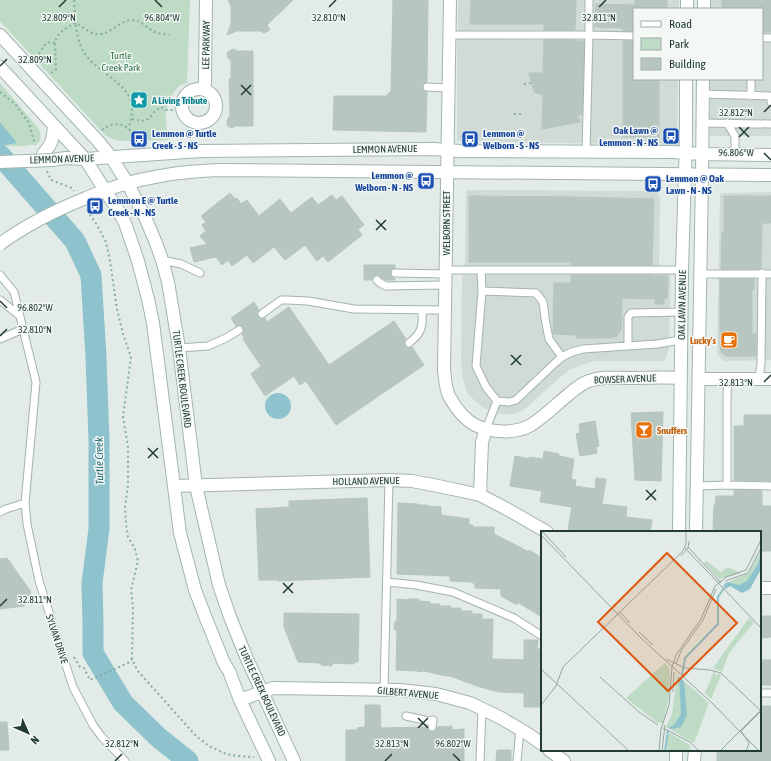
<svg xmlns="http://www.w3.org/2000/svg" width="771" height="761" font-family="'Asap Condensed',sans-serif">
	<rect width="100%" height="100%" fill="#e2ebe7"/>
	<path fill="#d1dbd6" d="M458,0H586V31H458Z
		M593,0H679V9H634V79H678L677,145L457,141V39L593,40Z
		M710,0H771V136H709L710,79H762V9H710Z
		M466,190L657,191L660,198L659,268L465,267Z
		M771,192V360L726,361L722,360L717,354L720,193Z
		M671,273L669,348L665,361H595L581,365L569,370L557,380L526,408L520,412L513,414H501L484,408L475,401L467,393L463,379L461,362L462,275Z"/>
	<path fill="#bddbc5" d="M0,0H190L187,83C180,84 176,88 173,94C163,111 165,121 169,140L120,141L115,140L105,135L0,21Z
		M0,83L39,129C40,133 42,138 39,142C35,147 8,146 0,146Z"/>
	<path fill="#8ec3cd" d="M0,122L17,143L0,146Z
		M265 406a13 13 0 1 1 26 0a13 13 0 1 1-26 0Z"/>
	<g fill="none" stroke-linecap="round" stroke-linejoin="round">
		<path stroke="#8ec3cd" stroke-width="21" d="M0,155L75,241L91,275L96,357L99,441V529L92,583L93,624V653L123,703L159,738L188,761"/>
	</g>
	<path fill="#b8c6c0" stroke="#b5c5be" d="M228,0H293L267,25L270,30L264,33L261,31H237L227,35L231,24V6Z
		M393,0H428L427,82L423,84L422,87L424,91L427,92L426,132L333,130L334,96H386L391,91Z
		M471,0H576L575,30H544V24H470Z
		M635,0H667V9H635Z
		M722,0H771V32H762V9H722Z
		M596,4L634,5V31H623V28L595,27Z
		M544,40H575V41H584L582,115H577L580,122L542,129L543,95L534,92L529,73H543Z
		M623,41H634V79H659V137H623Z
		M233,49L237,51H253V126H235L232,128L228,126L227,123V121L230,115L229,79H231V60L228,58L227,53L231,50Z
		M230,193L235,199L237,198L241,204L247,200L259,216L280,199L291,213L312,197L318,205L332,195L336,200L342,196L364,225L358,229L362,235L328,262L323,256L317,261L305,245L285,260L274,247L253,263L247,255L232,266L228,260L222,265L216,257L194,262L190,248L207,244L200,236L206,231L202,225L206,222L201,216Z
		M469,196L575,197L654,199L652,265H571V262H469Z
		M724,196H771V223H762L761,268L759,269H721L722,232H724Z
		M364,265H395V268L391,270L390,273L392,277L395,278V280H385L378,275L374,276L372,280H364Z
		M571,275H652V276H668L667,298H664V304H655V299L622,298L621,330L617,336L612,338H576V335L553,334L554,283H571Z
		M720,279H754V290H752V334H756V356H726L721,352L720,346Z
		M254,302L259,310L257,312L258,317L260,319L265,318L267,322L289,307L329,365L394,321L406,339L404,342L405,346L408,348L412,347L424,365L336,425L306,381L300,385L294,376L265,396L251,374L261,366L243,339L244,338L242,334L244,330L243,327L239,325L236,326L231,318Z
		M663,412L661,481L635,480L631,413Z
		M744,415H771V481L734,480V426H744Z
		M595,421L599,446L596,447L597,453L580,456L576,434L580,433L579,424Z
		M544,451L559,454V456L574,459L571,479L576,480L575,486L595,489L596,478L606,479L602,504L627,507L626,517L652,520L650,532H598L568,529L572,507L540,502L542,491L510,486L515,456L529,459V457L543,459Z
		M734,490L762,491V506H771V551H760V532L724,531V532H713L714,505H715L716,496H734Z
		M367,498L370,577L278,581V580H259L256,509L289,507V501Z
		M398,503L418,504V505H428V506L441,507V515L469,519V525H473V527H494V534L529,552V550L542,558V617L517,602V605L501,596V589L475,588V583H472V582L450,581V576L397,574Z
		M7,558L31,592L24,606L0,609V559Z
		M397,599L408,600V599H419V601L430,602V604H440V606H451L450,608H461V611H472V614H482V619H493L492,659L524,660V640H538L537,649H542V707H524V693L499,692L480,687L450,676H446L424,671L418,672V671L396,670L397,630H394L395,621H397Z
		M284,613L359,614L358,662H355L354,664L334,663L331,666L322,665L319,663L298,662L284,627Z
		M760,616H771V637L760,638Z
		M760,660H771V685H760Z
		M365,705H380L381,728L427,727L429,731L432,732L436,730L437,727L452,726V730L464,729V761H346V730H358L357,728L365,727Z
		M760,706H771V761H717V750H760Z
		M0,722H7L9,750H0Z
		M497,750H511V761H496Z"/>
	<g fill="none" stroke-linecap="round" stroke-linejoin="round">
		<defs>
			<path id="lane" d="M450,35H589L634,36
				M762,38H771
				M427,87L449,88
				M703,94L771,96V102
				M751,96V79
				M702,123L771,124
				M727,123L735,136V155
				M586,151L589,35V0
				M162,260L181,264L200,273
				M446,270H682
				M481,270L482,291
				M395,273L446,274
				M700,274H771
				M0,275L14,292L36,382L25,503L27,524L39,581L73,687L93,725L101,736L125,761
				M377,280L380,283L386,286L445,285
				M0,300L19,315
				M262,314L281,300H287L308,301L354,309L445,310
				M0,339L23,329
				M409,343C422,333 423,326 422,311
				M628,346V317L631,313L681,312
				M179,348L208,346L226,338L239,330
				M759,379L761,364L762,273
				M497,401L486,387L476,366L482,291L536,293L543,302L545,318L549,339L562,357
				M486,429L497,401L509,402L516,400L555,363L562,357L572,352L583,349L657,344L681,340
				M727,485V395L728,378
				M697,486L727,485L771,486
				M0,512L6,509L25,503
				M387,582L416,585L453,592L514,618L542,636
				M384,690L389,480
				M760,693H771
				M406,716L429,721L433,720L432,727
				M480,761L482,709
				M517,761L520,729"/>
			<path id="street" d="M450,0L444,369C445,378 445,387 449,396C455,407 464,419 475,425C491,433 516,434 531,425C545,416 557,404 569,394C575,389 582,383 589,381C602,376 616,378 629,378C646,378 663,377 681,378
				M182 106a17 17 0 1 1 34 0a17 17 0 1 1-34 0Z
				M204,90L205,81L206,0
				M699,379H771
				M174,486L389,480L412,481L443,487L480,495L505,508L547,532
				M480,495L482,442L486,429
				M760,588H771
				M262,692L273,688L400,690L436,694L470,703L501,718L528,734L542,744
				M549,750L564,761"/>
			<path id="secondary" d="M704,0V9
				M687,9V0
				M0,35L98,141L111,157L128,184L145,217L156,243L162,260L168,282L179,348L196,486L219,585L230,617L247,659L294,761
				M0,67L85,159L119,212L125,223L138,261L148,299L153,323L180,533L195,590L205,616L224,663L229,671L240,700L269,761
				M43,154C52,144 53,139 54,126
				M52,160L66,158L85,159L201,151L434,149L460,151L673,152L702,154L771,155
				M86,198C108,188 136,180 160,176C179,172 199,171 219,170L771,175
				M679,532L682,270L686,140V79
				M696,532L702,174L703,79
				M240,700L262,692
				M676,761V750
				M694,761L695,750"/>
		</defs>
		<use href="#lane" stroke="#a5b3ae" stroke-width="9"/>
		<use href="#street" stroke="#a5b3ae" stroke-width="14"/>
		<use href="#secondary" stroke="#a1b6af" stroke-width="14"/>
		<path stroke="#85ada0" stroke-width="2" stroke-dasharray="2 3" stroke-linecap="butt" d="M74,0C75,18 75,35 83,51C87,58 94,64 100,69C123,87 140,96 128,129
			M35,57L39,54L46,43L51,42L55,43C58,31 66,28 76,23C81,26 90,33 95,34C109,37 119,20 132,20C142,20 148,30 157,33C161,34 165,34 169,35
			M51,73L56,69L55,43
			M524,84L532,83
			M0,92L15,104L29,123L35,145
			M514,114H523
			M132,119L142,121L146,120L150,118L153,113L161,107L166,110H173
			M102,130C114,119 133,124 134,141
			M461,137L463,135
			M47,171L51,180L72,188L74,191
			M87,210L97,225L106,242L110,261L117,309L123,334L131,357L123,417L128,446V485L125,507L126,524L128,537L135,549L138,561L131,590L133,608L132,659L137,670L196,736L209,746L226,754L238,756L254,757
			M74,657L80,667L84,668L90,680L128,663L132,659"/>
		<use href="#lane" stroke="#fff" stroke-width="7"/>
		<use href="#street" stroke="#fff" stroke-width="12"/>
		<use href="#secondary" stroke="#fff" stroke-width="12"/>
		<defs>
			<path id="secondary-bridge" d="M0,162L52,160
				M0,244C26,225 56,210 86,198"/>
		</defs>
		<use href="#secondary-bridge" stroke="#a1b6af" stroke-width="14" stroke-linecap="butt"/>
		<use href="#secondary-bridge" stroke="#fff" stroke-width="12"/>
	</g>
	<path fill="none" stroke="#233b35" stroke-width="1.5" d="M155,0L162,7M59,7L66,0M329,7L336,0M599,7L606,0M0,66L7,59M241,85L251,95M241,95L251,85M764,112L771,105M739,127L749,137M739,137L749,127M764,153L771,160M376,220L386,230M376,230L386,220M0,301L7,308M0,336L7,329M511,355L521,365M511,365L521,355M764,382L771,375M148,448L158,458M148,458L158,448M646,490L656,500M646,500L656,490M283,583L293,593M283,593L293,583M0,606L7,599M418,718L428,728M418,728L428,718M453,754L460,761M115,761L122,754M385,761L392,754"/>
	<defs>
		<symbol id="sight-square" viewBox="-11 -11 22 22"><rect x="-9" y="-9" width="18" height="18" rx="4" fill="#0f9aa8" stroke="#f3f8f5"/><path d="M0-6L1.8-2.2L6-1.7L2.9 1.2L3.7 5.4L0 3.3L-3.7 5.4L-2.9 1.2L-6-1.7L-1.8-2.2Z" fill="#fff"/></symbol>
		<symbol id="bus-square" viewBox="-11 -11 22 22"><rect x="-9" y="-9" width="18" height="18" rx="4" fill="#1a4fb4" stroke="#f3f8f5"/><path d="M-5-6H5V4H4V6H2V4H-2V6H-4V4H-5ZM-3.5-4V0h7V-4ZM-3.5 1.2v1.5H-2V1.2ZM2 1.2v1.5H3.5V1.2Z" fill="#fff"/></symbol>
		<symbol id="cafe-square" viewBox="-11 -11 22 22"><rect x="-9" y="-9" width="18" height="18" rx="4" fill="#e8710a" stroke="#f3f8f5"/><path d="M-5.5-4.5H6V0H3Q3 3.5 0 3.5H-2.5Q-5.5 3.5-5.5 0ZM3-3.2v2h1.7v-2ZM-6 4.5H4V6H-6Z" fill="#fff"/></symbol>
		<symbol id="bar-square" viewBox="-11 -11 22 22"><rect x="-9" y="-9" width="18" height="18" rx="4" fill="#e8710a" stroke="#f3f8f5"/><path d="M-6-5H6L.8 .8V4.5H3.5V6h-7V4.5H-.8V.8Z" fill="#fff"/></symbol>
	</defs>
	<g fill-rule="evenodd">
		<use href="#sight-square" x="129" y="90" width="20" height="20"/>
		<use href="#bus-square" x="661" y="126" width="20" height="20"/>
		<use href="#bus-square" x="129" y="129" width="20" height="20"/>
		<use href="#bus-square" x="460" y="129" width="20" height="20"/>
		<use href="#bus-square" x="416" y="171" width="20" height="20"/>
		<use href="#bus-square" x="643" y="174" width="20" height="20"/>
		<use href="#bus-square" x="85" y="196" width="20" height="20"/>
		<use href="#cafe-square" x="719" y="330" width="20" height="20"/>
		<use href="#bar-square" x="634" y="420" width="20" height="20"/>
	</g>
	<g text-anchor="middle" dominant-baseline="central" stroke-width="3" stroke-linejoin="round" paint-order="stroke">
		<g font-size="10" fill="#233b35" stroke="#f3f8f5">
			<text transform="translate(206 45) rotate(-89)">LEE PARKWAY</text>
			<text transform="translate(385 149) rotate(-1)">LEMMON AVENUE</text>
			<text transform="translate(62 159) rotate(-2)">LEMMON AVENUE</text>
			<text transform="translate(446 223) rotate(-90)">WELBORN STREET</text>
			<text transform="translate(682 305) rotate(-89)">OAK LAWN AVENUE</text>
			<text transform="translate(182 379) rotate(83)">TURTLE CREEK BOULEVARD</text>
			<text transform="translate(625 379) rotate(-2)">BOWSER AVENUE</text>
			<text transform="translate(366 481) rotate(-1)">HOLLAND AVENUE</text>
			<text transform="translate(57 639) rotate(72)">SYLVAN DRIVE</text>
			<text transform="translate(262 691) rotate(65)">TURTLE CREEK BOULEVARD</text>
			<text transform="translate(408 693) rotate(5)">GILBERT AVENUE</text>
		</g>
		<g font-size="10" fill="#307048" stroke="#f3f8f5">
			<text x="121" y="55">Turtle<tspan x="121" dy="12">Creek Park</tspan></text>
		</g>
		<g font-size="10" font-weight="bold" fill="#0d838f" stroke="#f3f8f5" text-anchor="start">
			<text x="152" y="100">A Living Tribute</text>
		</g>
		<g font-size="10" font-weight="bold" fill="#164399" stroke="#f3f8f5" text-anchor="start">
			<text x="658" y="130" text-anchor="end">Oak Lawn @<tspan x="658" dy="12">Lemmon - N - NS</tspan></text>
			<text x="152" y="133">Lemmon @ Turtle<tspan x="152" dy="12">Creek - S - NS</tspan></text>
			<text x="483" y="133">Lemmon @<tspan x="483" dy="12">Welborn - S - NS</tspan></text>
			<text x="413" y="175" text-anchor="end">Lemmon @<tspan x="413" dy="12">Welborn - N - NS</tspan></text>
			<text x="666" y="178">Lemmon @ Oak<tspan x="666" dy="12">Lawn - N - NS</tspan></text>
			<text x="108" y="200">Lemmon E @ Turtle<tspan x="108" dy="12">Creek - N - NS</tspan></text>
		</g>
		<g font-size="10" font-weight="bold" fill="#c56008" stroke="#f3f8f5" text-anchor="end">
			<text x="716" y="340">Lucky's</text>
			<text x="657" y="430" text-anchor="start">Snuffers</text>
		</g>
		<g font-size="11" font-style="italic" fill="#216673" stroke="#f3f8f5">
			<text transform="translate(99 461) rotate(-91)">Turtle Creek</text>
		</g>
	</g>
	<g transform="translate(541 531)">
		<rect width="220" height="220" fill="#e2ebe7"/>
		<path d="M220,19L217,33L206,50L198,54L183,53L208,42ZM165,30L180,41L187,36L200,42L178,48L163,32ZM208,87L213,91L188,122L181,141L172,137ZM124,132L129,137L128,166L122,191L117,192L85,167ZM173,140L176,145L177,142L180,144L170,168L164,162ZM136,144L168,172L153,212L125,196L131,183ZM129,202L149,214L150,220H126V203Z" fill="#bddbc5"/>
		<path d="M220,21V38L209,58L201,62L189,55L185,58L182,55L186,51L198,54L206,50L217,33ZM138,146L143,150L146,184L140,196L131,198L127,197L133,194L140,183Z" fill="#8ec3cd"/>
		<path fill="none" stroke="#8ec3cd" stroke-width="2" d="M141,144L144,127L177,93V66L183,57M124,220L127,199"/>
		<path fill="none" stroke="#96a5a0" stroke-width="1" d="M1,0L25,26M0,4L101,108L171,172L218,220M147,16L180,52M144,17L220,97M140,25L147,17L148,10M184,50L207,42L220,17M79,81L89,92M98,101L112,114M125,128L144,137L169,139L180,142L220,180M135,133L140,120L162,89L175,58M0,138L88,220M59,146L98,181L117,194M132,161L133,141M0,174L15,155L22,136L142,20L145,13V0M122,197L149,211L158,220M118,220L120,198L128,174L131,136L135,124L160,88L174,55L185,46L205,39L220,9M121,220L124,194M179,220L220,179M205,220L208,212L200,200L220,180"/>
		<path fill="#de580e" fill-opacity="0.15" stroke="#de580e" stroke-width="2" d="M126,22L196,92L127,160L57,91Z"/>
		<rect width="220" height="220" fill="none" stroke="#233b35" stroke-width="2"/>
	</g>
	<g font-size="10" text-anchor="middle" fill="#233b35" stroke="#f3f8f5" stroke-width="3" stroke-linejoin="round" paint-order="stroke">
		<text x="59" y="21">32.809°N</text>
		<text x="162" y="21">96.804°W</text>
		<text x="329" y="21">32.810°N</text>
		<text x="599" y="21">32.811°N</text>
		<text x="35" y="63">32.809°N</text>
		<text x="736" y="116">32.812°N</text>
		<text x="736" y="156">96.806°W</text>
		<text x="35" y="311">96.802°W</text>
		<text x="35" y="333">32.810°N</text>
		<text x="736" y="386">32.813°N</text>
		<text x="35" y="603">32.811°N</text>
		<text x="392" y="747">32.813°N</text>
		<text x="122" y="747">32.812°N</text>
		<text x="453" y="747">96.802°W</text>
	</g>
	<rect x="633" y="8" width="130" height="72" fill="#f3f8f5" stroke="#a0aca8"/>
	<rect x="641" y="21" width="20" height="6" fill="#ffffff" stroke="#a0aca8"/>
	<text x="669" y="28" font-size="12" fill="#233b35">Road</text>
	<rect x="641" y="38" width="20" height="12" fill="#bddbc5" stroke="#a0aca8"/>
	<text x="669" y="48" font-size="12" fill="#233b35">Park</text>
	<rect x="641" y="58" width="20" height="12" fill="#b8c6c0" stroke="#a0aca8"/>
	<text x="669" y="68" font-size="12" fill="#233b35">Building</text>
	<g transform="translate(28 733) rotate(135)" stroke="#f3f8f5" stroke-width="3" paint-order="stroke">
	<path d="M0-3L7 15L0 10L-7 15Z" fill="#233b35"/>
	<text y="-6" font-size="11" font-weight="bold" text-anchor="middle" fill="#233b35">N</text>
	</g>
</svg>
